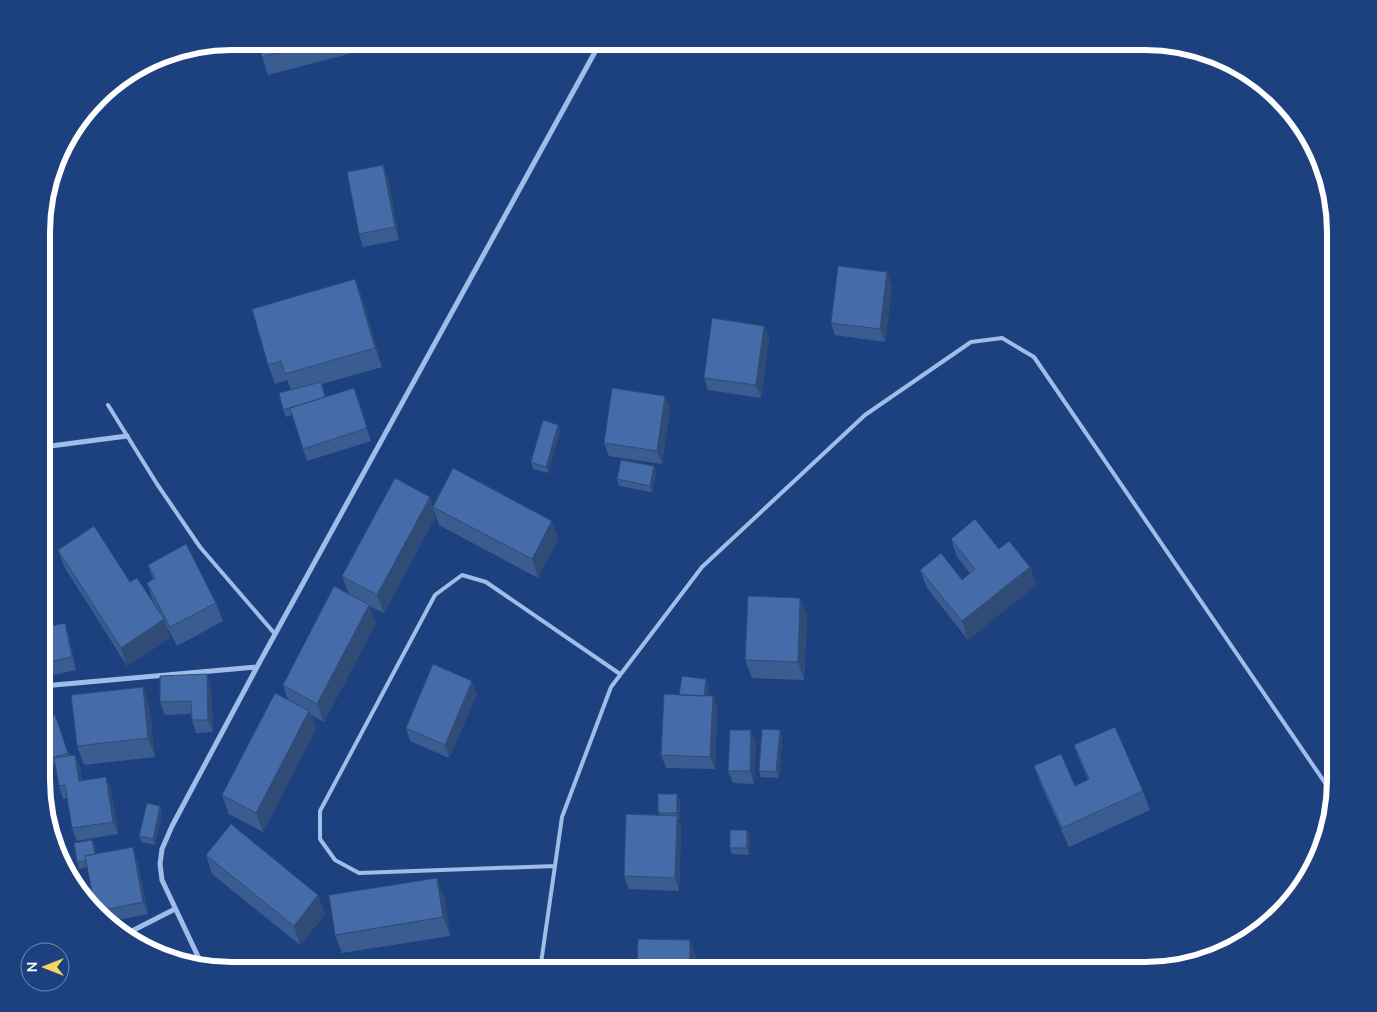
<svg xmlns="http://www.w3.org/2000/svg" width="1377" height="1012" font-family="'Nunito Sans',sans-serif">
	<rect width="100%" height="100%" fill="#1d417e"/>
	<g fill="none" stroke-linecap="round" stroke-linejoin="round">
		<path stroke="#a0bce8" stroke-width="4" d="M108,405L157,484L200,547L275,634
			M555,866L359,873L335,860L320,839V811L435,595L462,575L486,582L620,674
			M540,970L562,817L611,687L702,567L865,415L971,342L1002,338L1034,357L1334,796"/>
		<path stroke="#a0bce8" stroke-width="5" d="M43,447L127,436
			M43,686L257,667
			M124,935L175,909
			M203,967L162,880L160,864L162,849L172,826L257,667L601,41"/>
	</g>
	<path fill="#3b5c90" d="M258,41H362L364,50L268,75L262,57Z
		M383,165L388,178L399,240L363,247L359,234Z
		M355,279L362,297L382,367L322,384L325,397L354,388L371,441L307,461L292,415L286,417L283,410L291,390L287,380L275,384L268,365Z
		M892,285L885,342L835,335L831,323Z
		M764,326L769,338L761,398L708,390L704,378Z
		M670,408L662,464L609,456L604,443Z
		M558,425L560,431L548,473L533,469L531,462Z
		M654,466L656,473L652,492L619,486L617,479Z
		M433,506L558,539L538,578L439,525L436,516L384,613L369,606L376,623L324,722L311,715L316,729L263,832L229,814L222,795L288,700L283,685L349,594L342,576Z
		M951,539L999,549L1030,567L1036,585L968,640L927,588L920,570L962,580L970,573L957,557Z
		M58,550L130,582L159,612L153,601L147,583L153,580L148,565L216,603L223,621L177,646L166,625L170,638L127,666L65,568Z
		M800,598L807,616L804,680L752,678L745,660Z
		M43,628L69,636L76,670L45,677L43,671Z
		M207,674L211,687L213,732L196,733L192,720L191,714L165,715L160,702Z
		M706,679L708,686L707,696H713L717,709L715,769L666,768L661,755L679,695Z
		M477,694L449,758L410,741L406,728Z
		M149,705L155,757L84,765L77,746Z
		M55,715L69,756L80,767L82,781L111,789L118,834L77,841L72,828L67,798L63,799L59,786L55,764L51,766L43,743Z
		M780,730L782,737L779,778L761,777L759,771Z
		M756,743L754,784L733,783L728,771Z
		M1074,745L1143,791L1150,810L1069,847L1041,785L1034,766L1075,786L1088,780L1081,764Z
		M43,780L54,827L51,828L43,804Z
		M677,794L680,801L679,820H678L681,828L679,891L629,889L624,876L659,815L658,813Z
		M162,813L155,845L142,842L139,836Z
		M747,830L750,837L749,855L732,854L730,848Z
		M95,846L96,854L137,859L148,914L108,922L95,907L87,867L79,869L77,862Z
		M206,855L318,895L325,914L300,945L212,874Z
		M444,896L450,936L342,953L335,935Z"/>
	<path fill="#304b76" d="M383,165L388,178L399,240L395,227Z
		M887,272L892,285L885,342L880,329Z
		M355,279L362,297L382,367L375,348Z
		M764,326L769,338L761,398L756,385Z
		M354,388L359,400L371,441L367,428Z
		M665,396L670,408L662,464L657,451Z
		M558,425L560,431L548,473L546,467Z
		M654,466L656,473L652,492L650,486Z
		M430,497L436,516L384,613L377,595Z
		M552,521L558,539L538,578L532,559Z
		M1030,567L1036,585L968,640L962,621Z
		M800,598L807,616L804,680L798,662Z
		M369,605L376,623L324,722L317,704Z
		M164,619L170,638L127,666L121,648Z
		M65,623L69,636L76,670L72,657Z
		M207,674L211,687L213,732L208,720Z
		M706,679L708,686L706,707L703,700Z
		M472,681L477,694L449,758L445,745Z
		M143,687L149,705L155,757L148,738Z
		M713,696L717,709L715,769L710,757Z
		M309,711L316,729L263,832L256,813Z
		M751,730L756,743L754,784L750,771Z
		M780,730L782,737L779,778L776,772Z
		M75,755L80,767L84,794L79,781Z
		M106,777L111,789L118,834L113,822Z
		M43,780L54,827L46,803L43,792Z
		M677,794L680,801L679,820L677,813Z
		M160,806L162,813L155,845L153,839Z
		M677,816L681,828L679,891L675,878Z
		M747,830L750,837L749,855L747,848Z
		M92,840L95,846L98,866L96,859Z
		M133,847L137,859L148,914L143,902Z
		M437,878L444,896L450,936L443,917Z
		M318,895L325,914L300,945L294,926Z
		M690,940L697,958V971H690Z"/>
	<path fill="#456ba8" stroke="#304b76" d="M258,41H319L262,57Z
		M383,165L395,227L359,234L347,172Z
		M838,266L887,272L880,329L831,323Z
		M355,279L375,348L285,374L281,361L268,365L252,309Z
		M712,318L764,326L756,385L704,378Z
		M321,382L325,397L283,410L279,393Z
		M354,388L367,428L303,449L290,408Z
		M612,388L665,396L657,451L604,443Z
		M543,420L558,425L546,467L531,462Z
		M621,460L654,466L650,486L617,479Z
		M453,468L552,521L532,559L433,507Z
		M395,478L430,497L377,595L342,576Z
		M975,519L999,549L1009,541L1030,567L962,621L920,570L941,553L962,580L975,569L951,539Z
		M94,526L130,582L137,578L164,619L121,648L58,550Z
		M186,544L216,603L170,627L147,583L155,578L148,565Z
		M334,586L369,605L317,704L283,685Z
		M748,596L800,598L798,662L745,660Z
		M65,623L72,657L43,663V628Z
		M433,664L472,681L445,745L406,728Z
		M207,674L208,720H192L191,701L160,702V676Z
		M682,676L706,679L704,696L679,695Z
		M143,687L148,738L77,746L71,695Z
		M275,693L309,711L256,813L222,795Z
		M664,694L713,696L710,757L661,755Z
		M55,715L68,753L48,759L43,743V720Z
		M1115,727L1143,791L1062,828L1034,766L1061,754L1075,786L1089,779L1074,745Z
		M762,729L780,730L776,772L759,771Z
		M730,730H751L750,771H728Z
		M75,755L79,781L106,777L113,822L72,828L65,785L59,786L54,758Z
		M43,792L46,803L43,804Z
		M658,794H677V813H658Z
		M147,803L160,806L153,839L139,836Z
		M626,814L677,816L675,878L624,876Z
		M231,824L318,895L294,926L206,855Z
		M730,830H747V848H730Z
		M92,840L95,854L85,856L86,861L77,862L74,843Z
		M133,847L143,902L98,911L95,907L85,856Z
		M437,878L443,917L335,935L329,895Z
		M141,939L145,947L136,942Z
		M638,939L690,940V971H637Z"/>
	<path d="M0 0H1377V1012H0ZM232 50H1145A182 182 0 0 1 1327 232V780A182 182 0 0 1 1145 962H232A182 182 0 0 1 50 780V232A182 182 0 0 1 232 50Z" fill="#1d417e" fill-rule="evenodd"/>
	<path fill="none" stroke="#fff" stroke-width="6" d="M232 50H1145A182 182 0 0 1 1327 232V780A182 182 0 0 1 1145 962H232A182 182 0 0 1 50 780V232A182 182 0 0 1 232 50Z"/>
	<g transform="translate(45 967) rotate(270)"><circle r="24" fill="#1d417e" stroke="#778db2"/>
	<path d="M0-4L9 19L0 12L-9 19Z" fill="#f8d55e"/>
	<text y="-8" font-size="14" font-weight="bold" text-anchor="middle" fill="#ffffff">N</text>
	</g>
</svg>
